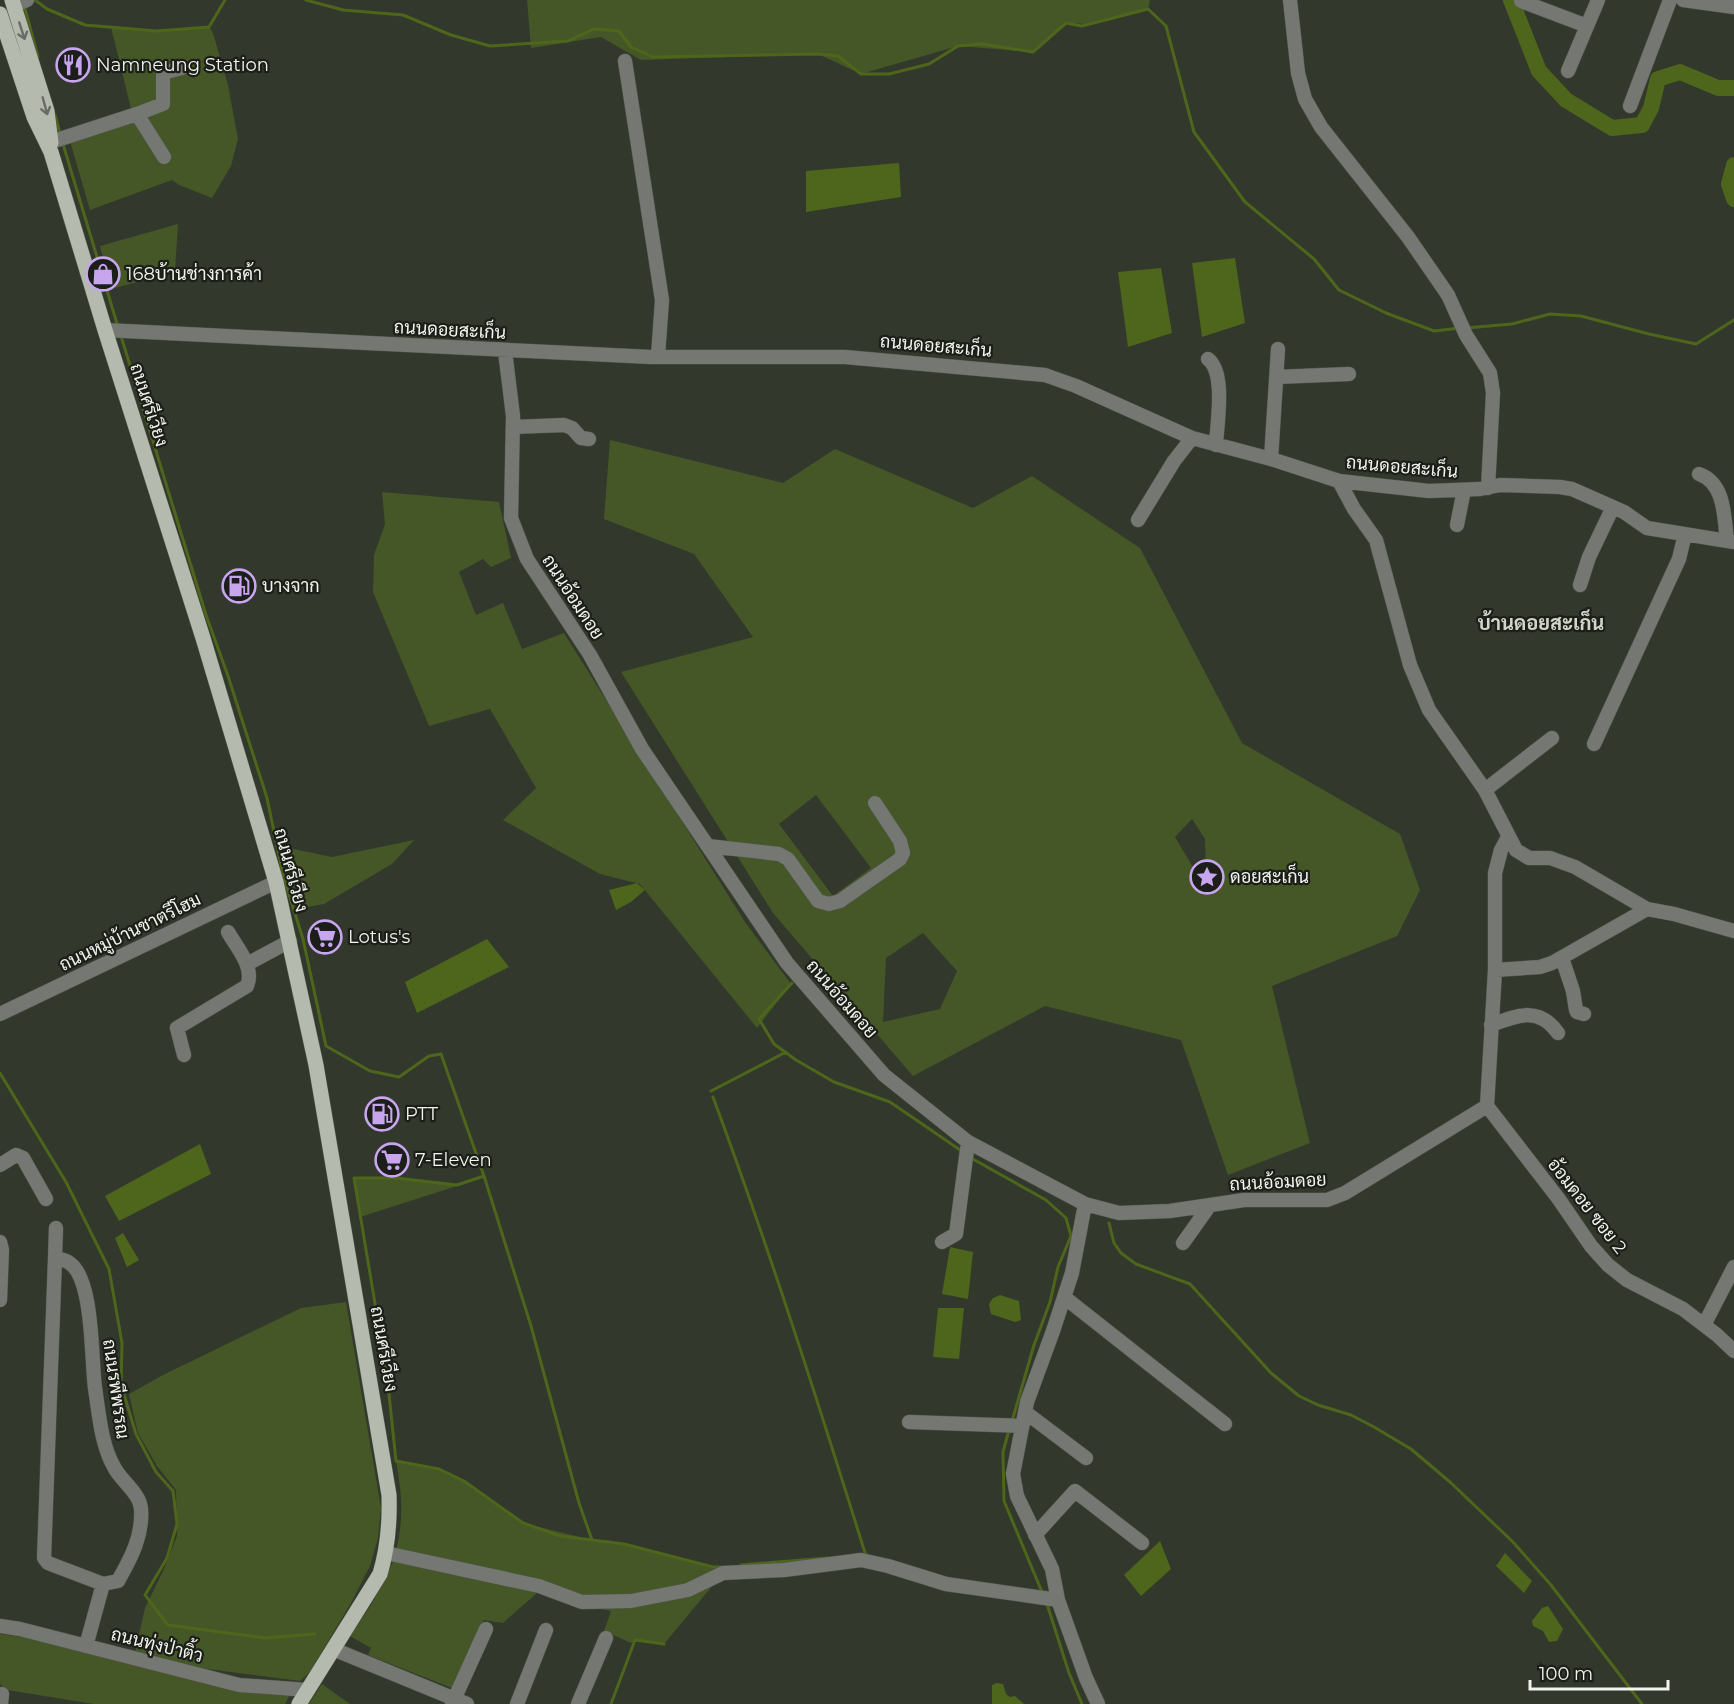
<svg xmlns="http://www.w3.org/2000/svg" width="1734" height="1704" font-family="Montserrat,Sarabun,sans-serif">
	<rect width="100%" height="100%" fill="#33382c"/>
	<path fill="#455726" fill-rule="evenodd" d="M527,0H1150L1148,9L1089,24L1066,23L1033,52L958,46L861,74L818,54L641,60L601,37L531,48Z
		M111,27L157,31L209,27L213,33L228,85L238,139L231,166L212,198L179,185L172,180L90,210L70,141L134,121Z
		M178,224L175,272L111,289L100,246Z
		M610,440L783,483L835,449L973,508L1032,476L1140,548L1242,743L1400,834L1420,890L1397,936L1272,986L1310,1143L1228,1175L1181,1040L1045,1006L913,1076L773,913L621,672L753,637L694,554L604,519ZM816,795L871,868L833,896L779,824ZM1192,819L1205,839L1206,889L1175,837ZM923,933L957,971L940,1009L883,1022L886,958Z
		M382,492L499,502L511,558L491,567L483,559L459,572L476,615L503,603L522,649L564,633L745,922L791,984L757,1028L640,884L600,874L503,820L536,788L490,709L429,726L373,592L374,555L385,524Z
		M414,840L392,864L324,904L296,909L284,847L332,857Z
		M354,1178H398L457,1186L360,1217Z
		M346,1302L381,1508L378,1538L370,1566L351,1603L310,1672L300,1681L176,1665L135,1653L145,1608L164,1569L177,1536L176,1490L157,1466L138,1433L129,1394L163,1375L301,1308Z
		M396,1461L439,1469L464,1481L523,1523L592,1540L624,1544L713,1567L723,1573L664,1644L636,1640L631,1643L604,1631L611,1611L585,1606L555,1586L396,1551C404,1518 402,1494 396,1461Z
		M394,1560L498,1583L537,1593L503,1623L484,1620L452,1688L368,1655L371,1648L350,1636L371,1605Z
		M0,1634L30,1638L234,1691L289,1696L285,1704H94L7,1690L0,1684Z
		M322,1684L350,1704H309Z"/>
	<path fill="#4d661b" d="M899,163L901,197L806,212V171Z
		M1235,258L1245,323L1202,337L1192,263Z
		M1161,268L1172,333L1128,347L1118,272Z
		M637,883L645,890L631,902L616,910L609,890Z
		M487,939L509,967L417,1013L405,982Z
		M200,1144L211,1174L119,1221L105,1196Z
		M123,1233L139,1260L127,1267L115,1238Z
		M950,1247L973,1252L968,1299L942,1294Z
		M1000,1295L1019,1301L1021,1320L1015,1322L991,1314L989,1304L993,1298Z
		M938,1308H964L959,1359L933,1357Z
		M1160,1541L1171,1569L1141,1596L1124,1575Z
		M1505,1553L1532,1581L1524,1593L1496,1566Z
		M1548,1606L1563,1629L1557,1641L1549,1642L1543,1631L1533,1626L1532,1621L1542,1608Z
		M997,1683L1003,1684L1006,1694L1010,1697L1015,1696L1024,1704H992V1685Z"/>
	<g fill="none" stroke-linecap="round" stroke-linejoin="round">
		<path stroke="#4d661b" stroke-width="3" d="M35,0L47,9L85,25L157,31L209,27L225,0
			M306,0L343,10L403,15L451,35L490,46L568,41L594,29L619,31L631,47L653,57L818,54L838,56L861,74H889L929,64L958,46L982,44L1033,52L1066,23L1082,26L1148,9L1166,26L1194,132L1245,202L1314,259L1339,290L1386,313L1434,331L1460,328
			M24,5L38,57
			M55,115L60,134
			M63,144L118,327
			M1466,328L1512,324L1550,314L1581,316L1649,334L1696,344L1734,320
			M121,336L206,615L228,676L267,798L283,875L303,939L326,1046L370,1071L399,1077L429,1056L441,1054L484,1176
			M792,983L759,1019L774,1044L796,1060L834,1082L890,1102L963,1152
			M0,1073L66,1182L109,1269L122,1343L121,1385L136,1434L156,1472L173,1491L177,1524L167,1558L145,1595L168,1625L265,1638L315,1634
			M711,1091L786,1052
			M713,1097C769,1248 818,1402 866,1556
			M971,1158L1046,1200L1066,1218L1071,1236L1058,1267L1050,1302L1034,1345L1012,1421
			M1109,1223L1114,1243L1121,1253L1136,1264L1190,1284L1271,1373L1299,1396L1318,1405L1351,1415L1374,1427L1411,1449L1450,1482L1513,1542L1551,1585L1642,1704
			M1009,1430L1003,1452L1004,1501L1042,1592
			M592,1540L579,1503L531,1326L484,1176L457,1185L396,1178H354L387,1375L396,1461L439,1469L464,1481L523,1523L560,1536L624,1544L713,1567H722
			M741,1565L827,1558
			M1047,1604L1069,1673L1082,1704
			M611,1704L635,1640L664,1644"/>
		<path stroke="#4d661b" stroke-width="16" d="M1511,0L1539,71L1566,100L1612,128L1642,125L1651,108L1658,79L1680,72L1718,88H1734
			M1734,165L1729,184L1734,199"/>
		<defs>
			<path id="minor" d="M1290,0L1298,73L1305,99L1321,127L1408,237L1448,295L1466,335L1490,373L1493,393L1488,488
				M1683,0L1734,7
				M1521,1L1587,26
				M14,6L27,0
				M625,61L662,300L658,356
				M1568,71L1598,0
				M1630,106L1670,0
				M137,114L164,157
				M51,142L137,114L163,104V75L166,72L182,68
				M105,330L651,357H845L1045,375L1076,386L1192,438L1271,459L1339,481L1429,491L1480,489L1500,485L1560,487L1572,489L1624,512L1647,528L1734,542
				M505,351L513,416L511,518L527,559L590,655L642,749L787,963L884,1075L968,1142L1085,1204L1119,1213L1170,1211L1244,1200H1327L1345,1193L1487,1106
				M1208,359C1226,373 1217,423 1216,445
				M1276,377L1349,374
				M513,427L564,425L572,428L581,438L589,439
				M1271,459L1278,349
				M1699,474C1725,483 1724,516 1727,541
				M1339,481L1354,509L1376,540L1410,665L1429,710L1485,790L1516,850L1529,858H1550L1575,867L1647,909L1674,914L1734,931
				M1138,520L1174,461L1192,438
				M1457,525L1464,490
				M1580,585L1589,557L1613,507
				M1594,744L1679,559L1685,534
				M1485,790L1552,738
				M708,846L779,854L788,859L818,901L829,904L840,901L900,859L903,853L900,841L875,803
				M1562,958L1573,991L1576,1010L1577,1012L1584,1014
				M247,964L290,941
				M1495,970L1540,967L1552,963L1647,909
				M0,1014L276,882
				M1491,1025C1518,1015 1539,1006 1558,1033
				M184,1055L177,1028L247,986C255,967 237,948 228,932
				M1487,1106L1558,1198L1591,1246L1608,1265L1627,1280L1683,1309L1717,1335L1734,1351
				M1487,1106L1495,970V873L1501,850L1508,837
				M0,1165L16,1155L23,1158L46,1199
				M1085,1204L1072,1273L1053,1331L1027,1402L1013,1474L1017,1496L1052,1569L1058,1600L1086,1678L1098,1704
				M0,1242L2,1250L0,1300
				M942,1242L956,1234L968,1142
				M1183,1243L1210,1205
				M55,1258C59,1259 65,1260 68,1262C94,1276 91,1360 95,1388C99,1414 101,1444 114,1467C121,1481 140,1493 141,1509C143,1536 131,1558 118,1581L103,1584L48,1563L44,1558L55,1258L56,1228
				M1064,1297L1225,1424
				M1704,1325L1734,1267
				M1025,1412L1086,1458
				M909,1422L1022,1426
				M1035,1535L1075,1491L1142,1543
				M386,1553L539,1586L582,1602L631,1601L688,1590L723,1573L784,1570L861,1560L888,1566L946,1584L1058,1600
				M0,1626L20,1629L239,1685L307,1690
				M86,1646L103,1584
				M333,1649L467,1704
				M1,1704L2,1694
				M452,1704L486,1629
				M517,1704L546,1630
				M578,1704L606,1638"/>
			<path id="major" d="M12,0L47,111L51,143
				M0,14L34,117L51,152L105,330L203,638L276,882L316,1065L389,1495C390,1523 388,1547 380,1574L299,1704"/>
		</defs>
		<use href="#minor" stroke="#51564b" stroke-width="15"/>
		<use href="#major" stroke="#51564b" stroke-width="16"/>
		<use href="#minor" stroke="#757872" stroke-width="14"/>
		<use href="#major" stroke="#b5baae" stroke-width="15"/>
	</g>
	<defs><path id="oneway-shaft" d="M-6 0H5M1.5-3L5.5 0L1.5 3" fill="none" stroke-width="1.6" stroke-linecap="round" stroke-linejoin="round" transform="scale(1.5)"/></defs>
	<g stroke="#686c64">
		<use href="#oneway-shaft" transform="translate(22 31) rotate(72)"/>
		<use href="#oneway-shaft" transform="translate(45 106) rotate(75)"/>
	</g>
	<defs>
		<symbol id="restaurant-ring" viewBox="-11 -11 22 22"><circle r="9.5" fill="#1c1e19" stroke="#c7a6ef" stroke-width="1.5"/><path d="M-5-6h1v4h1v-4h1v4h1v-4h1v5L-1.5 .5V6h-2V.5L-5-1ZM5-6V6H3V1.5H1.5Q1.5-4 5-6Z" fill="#c7a6ef"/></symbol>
		<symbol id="shop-ring" viewBox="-11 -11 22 22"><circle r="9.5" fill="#1c1e19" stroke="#c7a6ef" stroke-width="1.5"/><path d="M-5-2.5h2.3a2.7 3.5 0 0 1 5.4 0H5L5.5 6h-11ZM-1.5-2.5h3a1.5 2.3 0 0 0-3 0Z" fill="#c7a6ef"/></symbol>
		<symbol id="fuel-ring" viewBox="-11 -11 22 22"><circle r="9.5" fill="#1c1e19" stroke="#c7a6ef" stroke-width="1.5"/><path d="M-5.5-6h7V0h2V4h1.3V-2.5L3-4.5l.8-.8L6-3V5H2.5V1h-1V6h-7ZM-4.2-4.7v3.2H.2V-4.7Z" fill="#c7a6ef"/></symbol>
		<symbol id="sight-ring" viewBox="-11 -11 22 22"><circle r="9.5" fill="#1c1e19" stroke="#c7a6ef" stroke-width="1.5"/><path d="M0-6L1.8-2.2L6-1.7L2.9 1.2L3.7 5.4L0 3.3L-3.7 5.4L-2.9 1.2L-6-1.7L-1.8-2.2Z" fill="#c7a6ef"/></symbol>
		<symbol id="supermarket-ring" viewBox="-11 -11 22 22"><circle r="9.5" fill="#1c1e19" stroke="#c7a6ef" stroke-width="1.5"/><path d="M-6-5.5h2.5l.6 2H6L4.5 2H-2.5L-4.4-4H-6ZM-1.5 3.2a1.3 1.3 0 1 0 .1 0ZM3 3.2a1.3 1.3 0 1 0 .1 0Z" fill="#c7a6ef"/></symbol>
	</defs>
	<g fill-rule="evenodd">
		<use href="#restaurant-ring" x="54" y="46" width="38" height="38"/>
		<use href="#shop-ring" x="84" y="255" width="38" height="38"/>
		<use href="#fuel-ring" x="220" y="567" width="38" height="38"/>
		<use href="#sight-ring" x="1188" y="858" width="38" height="38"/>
		<use href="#supermarket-ring" x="306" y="918" width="38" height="38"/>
		<use href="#fuel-ring" x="363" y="1095" width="38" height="38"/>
		<use href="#supermarket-ring" x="373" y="1141" width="38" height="38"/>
	</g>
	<g text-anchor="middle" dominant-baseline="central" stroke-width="4.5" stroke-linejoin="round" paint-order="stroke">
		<g font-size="18" fill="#f1f4ec" stroke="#1c1e19" text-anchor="start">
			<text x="96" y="65">Namneung Station</text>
			<text x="126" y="274">168บ้านช่างการค้า</text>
			<text x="262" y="586">บางจาก</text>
			<text x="1230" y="877">ดอยสะเก็น</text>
			<text x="348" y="937">Lotus's</text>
			<text x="405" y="1114">PTT</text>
			<text x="415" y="1160">7-Eleven</text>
		</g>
		<g font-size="18" fill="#f1f4ec" stroke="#1c1e19">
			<text transform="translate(450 330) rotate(3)">ถนนดอยสะเก็น</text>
			<text transform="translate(936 346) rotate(5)">ถนนดอยสะเก็น</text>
			<text transform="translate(149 405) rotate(72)">ถนนศรีเวียง</text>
			<text transform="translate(1402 467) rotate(5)">ถนนดอยสะเก็น</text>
			<text transform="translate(573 597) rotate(57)">ถนนอ้อมดอย</text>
			<text transform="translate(291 870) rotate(75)">ถนนศรีเวียง</text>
			<text transform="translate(130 932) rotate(-26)">ถนนหมู่บ้านชาตรีโฮม</text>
			<text transform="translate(842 999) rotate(49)">ถนนอ้อมดอย</text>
			<text transform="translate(1278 1182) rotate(-3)">ถนนอ้อมดอย</text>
			<text transform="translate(1587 1206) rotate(52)">อ้อมดอย ซอย 2</text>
			<text transform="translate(384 1349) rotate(80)">ถนนศรีเวียง</text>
			<text transform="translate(116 1389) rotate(82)">ถนนรพีพรรณ</text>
			<text transform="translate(157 1645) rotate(14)">ถนนทุ่งป่าติ้ว</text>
		</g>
		<g font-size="20" font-weight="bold" fill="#cfd6c7" stroke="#1c1e19">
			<text x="1541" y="623">บ้านดอยสะเก็น</text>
		</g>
	</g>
	<path d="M1530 1680v9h138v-9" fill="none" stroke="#f1f4ec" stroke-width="3"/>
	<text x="1539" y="1680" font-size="18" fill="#f1f4ec" stroke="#1c1e19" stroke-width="4.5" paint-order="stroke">100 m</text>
</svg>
